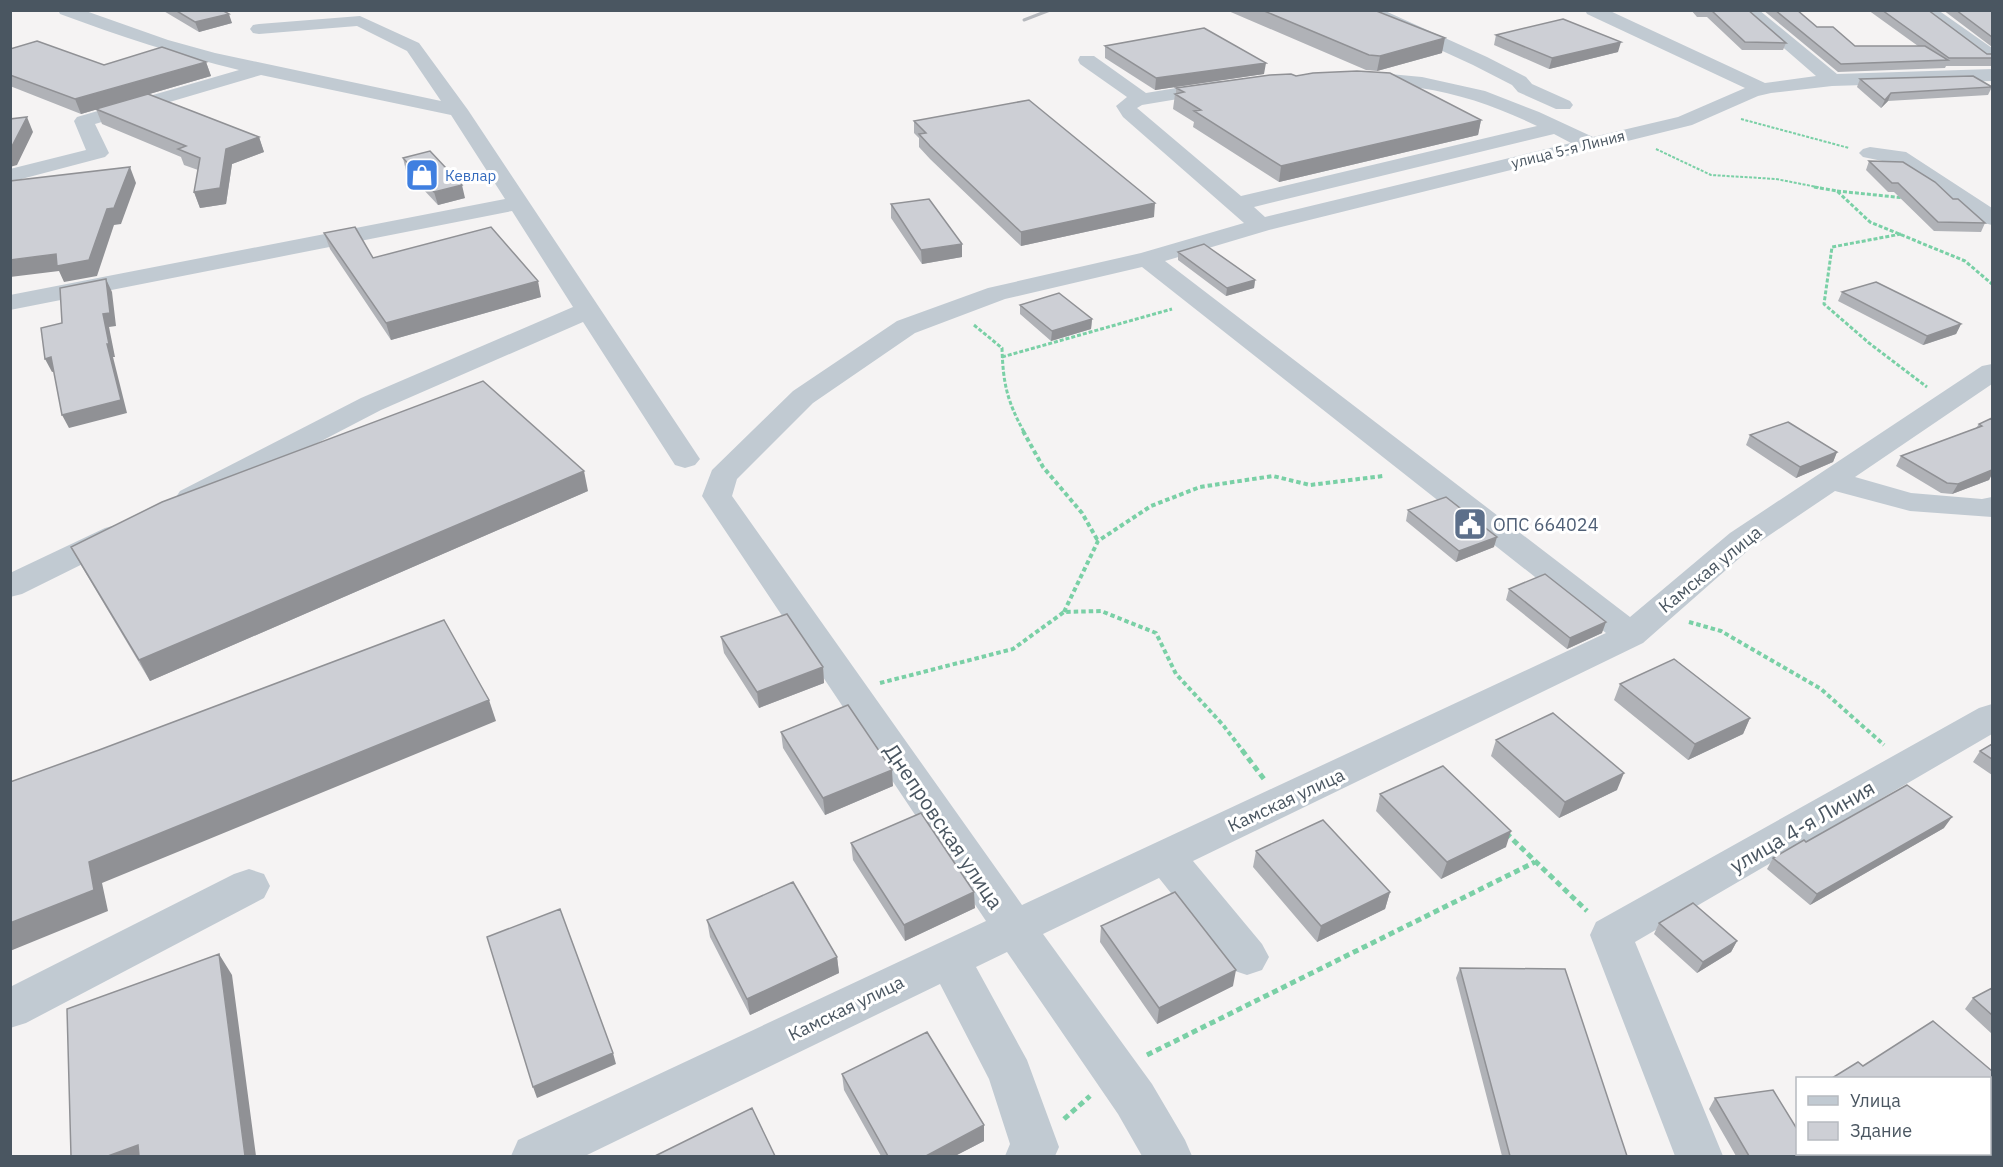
<svg xmlns="http://www.w3.org/2000/svg" width="2003" height="1167" font-family="'IBM Plex Sans',sans-serif">
	<rect width="100%" height="100%" fill="#f5f3f3"/>
	<g fill="none" stroke-linecap="round" stroke-linejoin="round">
		<path stroke="#7ad0a6" stroke-width="2" stroke-dasharray="3 1.5" stroke-linecap="butt" d="M1741,119L1849,148
			M1656,149L1711,175L1776,179L1822,188"/>
		<path stroke="#7ad0a6" stroke-width="3" stroke-dasharray="4 2" stroke-linecap="butt" d="M1814,187L1837,191L1870,222L1965,261L1992,284
			M1837,191L1905,198
			M1901,234L1832,247L1824,304L1869,343L1927,387
			M974,325L1002,348C1003,383 1007,401 1024,432
			M1002,357L1172,309"/>
		<path stroke="#7ad0a6" stroke-width="4" stroke-dasharray="4.5 3" stroke-linecap="butt" d="M1023,431L1043,467L1082,513L1098,541
			M1064,612L1098,541L1151,506L1200,487L1273,476L1310,485L1383,476
			M1689,622L1721,631L1821,689L1884,745
			M880,683L1013,649L1064,612L1101,611L1156,633L1176,674L1223,725L1243,751"/>
		<path stroke="#7ad0a6" stroke-width="5" stroke-dasharray="6 4" stroke-linecap="butt" d="M1242,750L1264,779
			M1506,833L1587,911
			M1147,1055L1535,862
			M1064,1119L1090,1096"/>
		<path fill="#c1cad2" fill-rule="evenodd" d="M58,10H83L168,40L215,53L441,101L407,51L357,26L259,34L253,33L250,29L253,25L259,24L360,16L419,43L468,110L700,459L695,465L685,468L675,465L583,322L381,410L202,503L191,506L180,503L176,497L180,491L361,398L573,307L512,211L10,310V295L505,199L451,115L261,75L95,124L109,153L105,157L10,182V169L86,150L74,121L77,117L239,70C178,55 119,36 60,14Z
			M1360,10H1383L1487,57L1526,77L1532,84L1570,101L1573,105L1570,109H1556L1518,92L1512,85L1473,65L1362,14Z
			M1585,10H1608L1765,83L1816,76L1740,10H1759L1837,74L1992,69V81L1832,86L1771,93L1758,96L1692,125L1269,230L1165,261L1630,617L1730,533L1982,366L1992,364V384L1855,477L1911,493L1982,499L1992,497V517L1910,511L1835,491L1752,547L1643,643L1193,861L1262,944L1269,957L1262,970L1247,975L1232,970L1159,878L1043,934L1152,1084L1185,1140L1192,1156H1142L1118,1114L1007,952L976,967L1027,1060L1059,1147L1055,1156H1005L1010,1144L989,1079L940,984L585,1156H511L518,1140L986,921L702,496L712,470L793,391L897,321L988,288L1141,253L1244,223L1123,117L1116,106L1127,97L1080,64L1078,60L1080,56H1094L1146,93L1219,81L1226,83L1229,87L1226,91L1142,105L1137,108L1241,196L1537,126C1500,108 1461,94 1420,88C1398,85 1373,87 1350,81L1347,77L1350,73L1357,71L1422,77L1485,91L1539,112L1593,137L1678,117L1745,88L1587,14ZM1554,134L1571,143L1265,217L1254,207ZM1142,267L1606,633L1022,905L732,496L737,479L813,403L915,333L1005,299Z
			M1918,10H1938L1992,48V61L1985,60Z
			M1870,147L1906,152L1992,208V225L1984,223L1892,163L1863,157L1859,153L1863,149Z
			M116,525L127,528L132,535L127,542L22,594L10,597V573L105,528Z
			M1992,704V734L1635,942L1723,1156H1675L1590,935L1596,922L1979,708Z
			M249,869L264,874L270,886L264,898L26,1023L10,1028V987L234,874Z"/>
		<path stroke="#b5b8bd" stroke-width="3" d="M1024,20L1050,10"/>
	</g>
	<path fill="#b0b2b7" d="M162,10H222L232,23L199,32Z
		M1226,10H1374L1442,53L1377,71L1366,70Z
		M1514,10H1575L1514,11Z
		M1691,10H1748L1786,43L1783,50H1742L1707,17H1697Z
		M1763,10H1797L1817,27L1855,46H1918L1868,10H1928L1992,58V66H1946L1945,68L1838,72Z
		M1943,10H1992V47Z
		M1496,35L1618,52L1549,69L1494,45Z
		M1105,46L1264,74L1155,90L1105,58Z
		M10,49L104,65L206,62L211,76L81,114L10,86Z
		M1296,76L1481,120L1478,135L1279,182L1193,127L1194,122L1173,109L1175,94H1176V88Z
		M1860,79L1992,87L1988,95L1888,101L1881,108L1857,87Z
		M96,109L259,137L264,152L232,164L226,204L200,208L194,192L198,170L184,165L181,157L102,124Z
		M914,121L1154,217L1021,246L930,159L919,147V138L914,133Z
		M403,158L465,198L438,205L406,171Z
		M1869,161L1953,199L1985,223L1981,232L1934,231L1894,192H1888L1866,170Z
		M891,204L962,257L922,264L891,218Z
		M324,233L373,258L541,297L391,340L330,249Z
		M1178,252L1255,280L1254,288L1226,296L1178,260Z
		M1842,292L1961,324L1956,334L1923,345L1838,301Z
		M1020,305L1092,319L1091,329L1051,341L1020,314Z
		M1992,418L1991,476L1989,480L1952,494L1941,493L1896,466L1901,456L1976,428L1979,424Z
		M1750,435L1837,452L1833,462L1796,478L1746,445Z
		M588,491L150,681L82,567L71,547Z
		M1408,510L1494,547L1456,562L1406,521Z
		M1509,589L1602,633L1567,649L1506,600Z
		M721,637L823,667L824,683L759,708L724,653Z
		M1620,684L1750,718L1743,734L1688,760L1614,700Z
		M781,732L893,786L825,815L783,748Z
		M1496,740L1617,790L1559,818L1491,756Z
		M1992,744V775L1973,762L1980,751Z
		M1380,794L1506,847L1441,879L1376,811Z
		M1944,828L1810,905L1767,869L1773,858L1806,842Z
		M851,843L975,908L905,941L853,860Z
		M1256,851L1390,892L1385,909L1317,942L1253,867Z
		M707,920L837,957L839,973L750,1015L710,937Z
		M1659,923L1737,941L1731,952L1697,973L1654,934Z
		M1101,926L1233,986L1157,1024L1100,942Z
		M1460,968L1627,1156H1502L1456,978Z
		M1992,988V1034L1965,1009L1973,998Z
		M842,1074L984,1141L955,1156H881L844,1090Z
		M1715,1098L1814,1156H1736L1709,1109Z
		M1867,1154H1887L1883,1156H1870Z"/>
	<path fill="#909195" d="M229,14L232,23L199,32L195,22Z
		M1445,38L1442,53L1377,71L1380,56Z
		M1621,42L1618,52L1549,69L1552,58Z
		M206,62L211,76L81,114L75,99Z
		M1266,63L1264,74L1155,90L1156,78Z
		M1891,93L1888,101L1881,108L1885,100Z
		M27,117L33,132L17,165L10,167V150Z
		M1481,120L1478,135L1279,182L1281,166Z
		M259,137L264,152L232,164L226,204L200,208L194,192L226,149Z
		M130,167L136,183L121,224L114,225L97,276L64,282L59,271L10,277V260L56,254L107,209Z
		M462,185L465,198L438,205L434,192Z
		M1155,203L1154,217L1021,246V232Z
		M962,244V257L922,264L921,250Z
		M106,279L112,292L116,326L109,327L115,357H113L127,413L69,428L62,415L107,344L103,314Z
		M1255,280L1254,288L1226,296L1227,288Z
		M538,281L541,297L391,340L386,323Z
		M1092,319L1091,329L1051,341L1052,331Z
		M1961,324L1956,334L1923,345L1927,336Z
		M51,357L58,371L52,372L45,359Z
		M1837,452L1833,462L1796,478L1800,467Z
		M1992,468V476H1991L1989,480L1952,494L1958,484Z
		M584,471L588,491L150,681L139,660Z
		M1497,537L1494,547L1456,562L1459,551Z
		M1606,622L1602,633L1567,649L1570,638Z
		M823,667L824,683L759,708L757,692Z
		M489,700L496,721L102,883L108,911L10,951V923L89,862Z
		M1750,718L1743,734L1688,760L1695,744Z
		M892,770L893,786L825,815L823,798Z
		M1624,773L1617,790L1559,818L1565,802Z
		M1952,817L1944,828L1810,905L1817,894Z
		M1511,831L1506,847L1441,879L1447,862Z
		M974,892L975,908L905,941L904,925Z
		M1390,892L1385,909L1317,942L1321,926Z
		M1737,941L1731,952L1697,973L1703,962Z
		M219,954L232,975L256,1156H245Z
		M837,957L839,973L750,1015L747,999Z
		M1236,970L1233,986L1157,1024L1159,1008Z
		M613,1053L616,1064L537,1098L533,1087Z
		M1992,1084V1089L1989,1091V1086Z
		M984,1125V1141L955,1156H926Z
		M138,1145L147,1156H108Z
		M1882,1154H1887L1883,1156H1879Z"/>
	<path fill="#cdcfd5" stroke="#909195" stroke-width="1.5" d="M175,10H222L229,14L195,22Z
		M1262,10H1374L1445,38L1380,56L1369,55Z
		M1711,10H1748L1786,43L1745,42Z
		M1775,10H1797L1817,27H1833L1855,46H1925L1948,60L1841,64Z
		M1882,10H1928L1987,54H1992V58H1949Z
		M1956,10H1992V37Z
		M1563,19L1621,42L1552,58L1496,35Z
		M1204,28L1266,63L1156,78L1105,46Z
		M37,41L104,65L162,47L206,62L75,99L10,75V49Z
		M1357,71L1390,73L1481,120L1281,166L1194,111L1201,110L1175,94L1184,92L1176,88L1270,75L1291,74L1296,76L1313,73Z
		M1973,76L1992,87L1891,93L1885,100L1860,79Z
		M148,94L259,137L226,149L220,188L194,192L200,158L178,149L186,146L96,109Z
		M1029,100L1155,203L1021,232L930,146L919,134L926,133L914,121Z
		M27,117L10,150V119Z
		M430,151L462,185L434,192L403,158Z
		M1869,161L1903,162L1935,182L1953,199H1958L1985,223L1938,222L1898,183H1892Z
		M130,167L114,208L107,209L89,260L57,266L56,254L10,260V181Z
		M929,199L962,244L921,250L891,204Z
		M355,227L373,258L491,227L538,281L386,323L324,233Z
		M1204,244L1255,280L1227,288L1178,252Z
		M106,279L110,313L103,314L109,344H107L121,400L62,415L51,357L45,359L41,328L62,323L60,288Z
		M1876,282L1961,324L1927,336L1842,292Z
		M1059,293L1092,319L1052,331L1020,305Z
		M483,381L584,471L139,660L71,547L162,502Z
		M1992,418V470L1958,484L1947,483L1901,456L1982,426L1979,424Z
		M1788,422L1837,452L1800,467L1750,435Z
		M1446,497L1497,537L1459,551L1408,510Z
		M1545,574L1606,622L1570,638L1509,589Z
		M787,614L823,667L757,692L721,637Z
		M444,620L489,700L89,862L94,890L10,923V782L99,750Z
		M1674,659L1750,718L1695,744L1620,684Z
		M848,705L892,770L823,798L781,732Z
		M1553,713L1624,773L1565,802L1496,740Z
		M1992,744V759L1980,751Z
		M1443,766L1511,831L1447,862L1380,794Z
		M1907,785L1952,817L1817,894L1773,858L1804,840L1806,842Z
		M921,813L974,892L904,925L851,843Z
		M1323,820L1390,892L1321,926L1256,851Z
		M793,882L837,957L747,999L707,920Z
		M1175,892L1236,970L1159,1008L1101,926Z
		M1693,903L1737,941L1703,962L1659,923Z
		M560,909L613,1053L533,1087L487,937Z
		M219,954L245,1156H139L138,1145L108,1156H71L67,1009Z
		M1460,968L1565,969L1627,1156H1510Z
		M1992,988V1015L1973,998Z
		M1933,1021L1992,1071V1084L1989,1086V1078H1832L1858,1062L1863,1066Z
		M927,1032L984,1125L926,1156H888L842,1074Z
		M1773,1090L1797,1129V1154H1812L1814,1156H1749L1715,1098Z
		M752,1108L775,1156H655Z"/>
	<defs>
		<symbol id="shop-square" viewBox="-11 -11 22 22"><rect x="-9" y="-9" width="18" height="18" rx="4" fill="#3f7fe0" stroke="#fff"/><path d="M-5-2.5h2.3a2.7 3.5 0 0 1 5.4 0H5L5.5 6h-11ZM-1.5-2.5h3a1.5 2.3 0 0 0-3 0Z" fill="#fff"/></symbol>
		<symbol id="civic-square" viewBox="-11 -11 22 22"><rect x="-9" y="-9" width="18" height="18" rx="4" fill="#5c6f8a" stroke="#fff"/><path d="M-.6-6.5H3V-4.5H.6V-3L4-1V1h2V6H-6V1h2V-1L-.6-3ZM-1.2 2.5V6h2.4V2.5Z" fill="#fff"/></symbol>
	</defs>
	<g fill-rule="evenodd">
		<use href="#shop-square" x="403" y="156" width="38" height="38"/>
		<use href="#civic-square" x="1451" y="505" width="38" height="38"/>
	</g>
	<g text-anchor="middle" dominant-baseline="central" stroke-width="6" stroke-linejoin="round" paint-order="stroke">
		<g font-size="15" fill="#4a5661" stroke="#fff">
			<text transform="translate(1568 149) rotate(-14)">улица 5-я Линия</text>
		</g>
		<g font-size="15" fill="#366cbe" stroke="#fff" text-anchor="start">
			<text x="445" y="175">Кевлар</text>
		</g>
		<g font-size="18" fill="#4e5e75" stroke="#fff" text-anchor="start">
			<text x="1493" y="524">ОПС 664024</text>
		</g>
		<g font-size="18" fill="#4a5661" stroke="#fff">
			<text transform="translate(1710 569) rotate(-39)">Камская улица</text>
			<text transform="translate(1286 800) rotate(-25)">Камская улица</text>
			<text transform="translate(846 1008) rotate(-26)">Камская улица</text>
		</g>
		<g font-size="21" fill="#4a5661" stroke="#fff">
			<text transform="translate(944 826) rotate(56)">Днепровская улица</text>
			<text transform="translate(1802 826) rotate(-30)">улица 4-я Линия</text>
		</g>
	</g>
	<rect width="2003" height="1167" fill="none" stroke="#4a5661" stroke-width="24"/>
	<rect x="1796" y="1077" width="195" height="78" fill="#ffffff" stroke="#b7bbc0" stroke-width="1.5"/>
	<rect x="1808" y="1096" width="30" height="9" fill="#c1cad2" stroke="#b7bbc0" stroke-width="1.5"/>
	<text x="1850" y="1107" font-size="18" fill="#4a5661">Улица</text>
	<rect x="1808" y="1122" width="30" height="18" fill="#cdcfd5" stroke="#b7bbc0" stroke-width="1.5"/>
	<text x="1850" y="1137" font-size="18" fill="#4a5661">Здание</text>
</svg>
